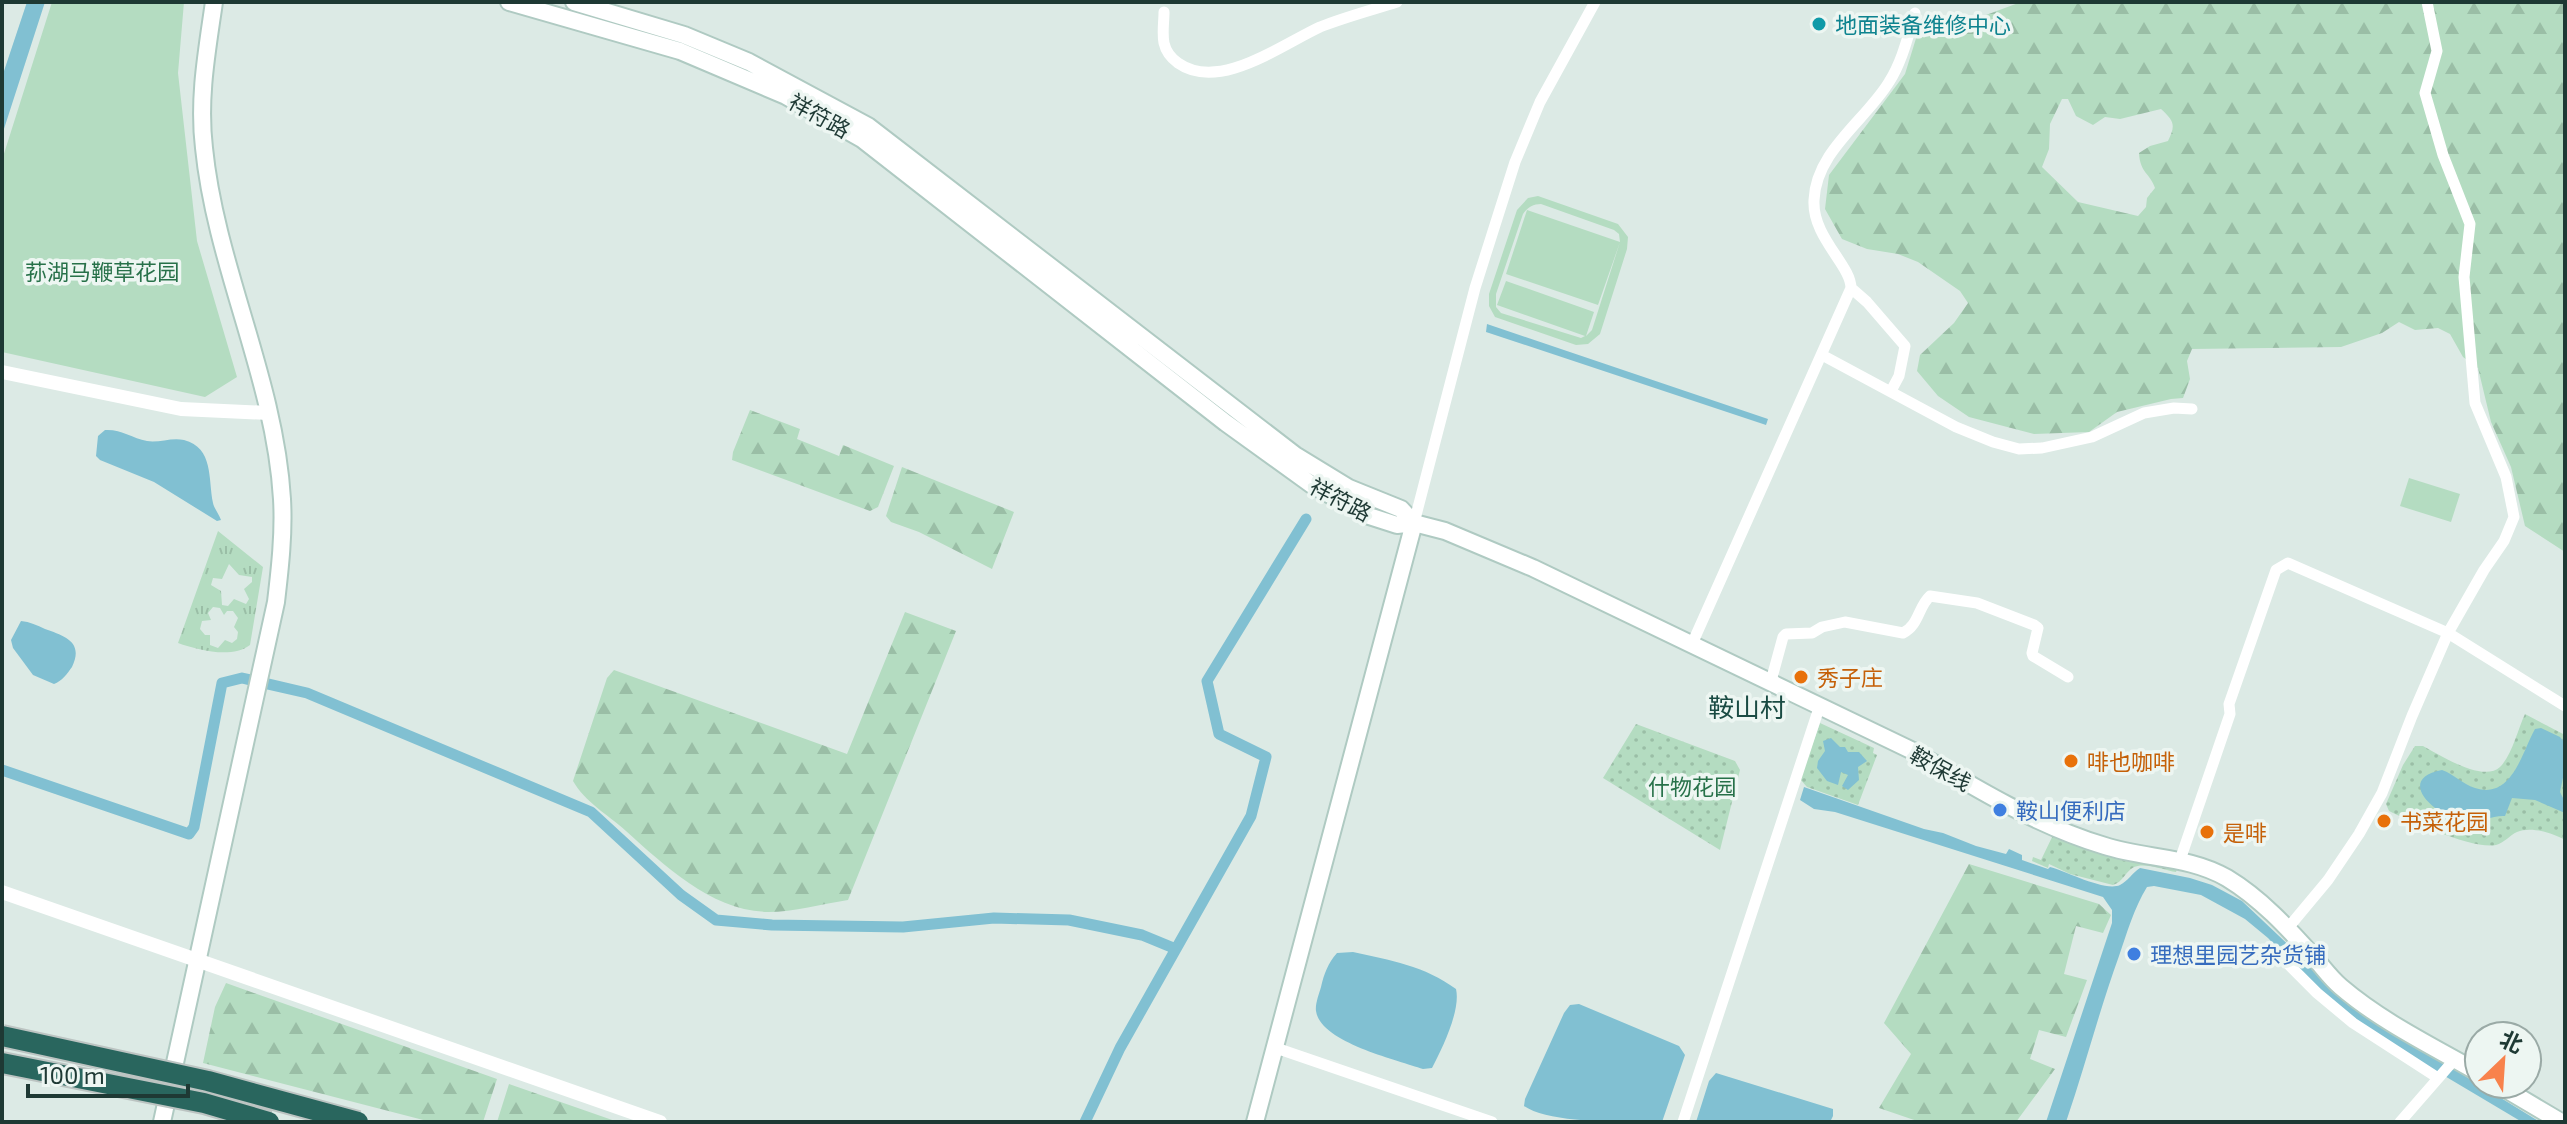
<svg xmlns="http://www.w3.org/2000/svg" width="2567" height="1124" font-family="'Exo 2','Noto Sans SC',sans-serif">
	<defs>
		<pattern id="grass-tufts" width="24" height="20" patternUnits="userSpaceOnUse" patternTransform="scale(2)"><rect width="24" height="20" fill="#b4dcc1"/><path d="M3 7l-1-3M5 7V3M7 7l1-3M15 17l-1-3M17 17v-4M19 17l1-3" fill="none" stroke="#9abea6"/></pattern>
		<pattern id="forest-firs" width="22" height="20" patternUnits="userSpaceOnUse" patternTransform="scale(2)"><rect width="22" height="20" fill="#b4dcc1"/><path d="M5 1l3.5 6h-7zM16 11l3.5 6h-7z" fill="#9abea6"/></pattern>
		<pattern id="park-dots" width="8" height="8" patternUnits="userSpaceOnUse" patternTransform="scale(2)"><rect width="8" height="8" fill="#b4dcc1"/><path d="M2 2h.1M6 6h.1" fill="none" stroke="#9abea6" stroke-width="1.8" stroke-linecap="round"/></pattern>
	</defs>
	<rect width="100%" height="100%" fill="#dceae5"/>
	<path fill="url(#grass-tufts)" fill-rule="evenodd" d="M218,531L263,567L250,645C232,659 198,650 178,643ZM229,564L239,575L252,577V582L244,589L249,599L246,604L234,599L228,606L222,605L221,591L211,585L213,578L222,579ZM213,607L220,608L224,615L227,611H233L238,618L234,627L238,632L237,639L232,643L225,640L218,648L210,645V635H205L200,629L202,621L211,620L208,613Z"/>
	<path fill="url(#forest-firs)" fill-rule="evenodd" d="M2021,2H2565V552L2525,526L2511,467L2491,422L2478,368L2463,357L2450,334L2438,328L2415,330L2399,322L2382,333L2341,347L2192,349L2187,361L2190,379L2183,398L2171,399L2117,412L2089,432L2034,434L1969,417L1938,396L1917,371L1920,355L1954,323L1968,303L1960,291L1918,262L1898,254L1867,249L1842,239L1825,209L1829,175L1905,74L1922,19L1940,20L1964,31L1986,15ZM2062,99H2068L2076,116L2093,125L2105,117L2120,119L2161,109C2174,121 2176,125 2168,141L2150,146L2139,153C2140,173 2150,173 2155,188L2147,198L2146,207L2138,216L2078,202L2042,167L2049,149L2050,124Z
		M750,410L800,429L797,439L839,456L843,445L894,466L878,507L870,511L732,460L733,452Z
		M902,467L1014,512L992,569L919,532L891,522L886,516Z
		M905,612L956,631L848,900C822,904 794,912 768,912C712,911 665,866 626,831C607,814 585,802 573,781L607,678L614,670L847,754Z
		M1969,864L2099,904L2111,915L2103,933L2076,926L2064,974L2087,980L2066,1037L2039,1030L2030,1059L2055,1069L2016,1122H1920L1879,1108L1911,1054L1884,1023Z
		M226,983L497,1079L483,1122H431L203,1063L215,1007Z
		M509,1084L618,1122H497Z"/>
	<path fill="url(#park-dots)" d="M2525,714L2565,735V840C2553,833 2531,826 2517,832C2510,835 2504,843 2496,845C2474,850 2410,821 2389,811L2386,804L2403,765L2415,746H2423C2440,755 2483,783 2500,767C2512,755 2518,729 2525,714Z
		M1820,723L1874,748L1873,753L1877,755L1858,805L1807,787L1800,779Z
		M1636,724L1735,761L1740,770L1720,850L1603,778Z
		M2055,831L2179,863L2176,872C2165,870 2144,862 2134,867C2125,872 2123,882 2113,885L2070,874L2049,864L2048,868L2032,861L2033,857L2041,860Z"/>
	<path fill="#b4dcc1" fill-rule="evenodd" d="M52,2H184L178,73L197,241L237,377L205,397L2,352V160Z
		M1538,196L1618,224L1628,237L1627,249L1600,334L1588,344L1576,345L1495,317L1489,306V294L1517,210L1528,198ZM1541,204L1614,230L1619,234L1620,242L1527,210L1506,274L1598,305L1620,242L1592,330L1586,336L1594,312L1506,281L1497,305L1585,336L1581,338L1501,313L1496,307V294L1523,214C1527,208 1533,204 1541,204Z
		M2409,478L2460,494L2451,522L2400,506Z"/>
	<path fill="#81c0d2" d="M27,2H45L2,135V77Z
		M1487,324L1768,419L1766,425L1486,332Z
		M105,430C121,429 132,438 147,441C159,443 172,437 184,440C214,448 208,479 213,503C214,508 219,514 221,520L217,521L154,482L100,460L96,456L98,436Z
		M21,621C30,622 37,625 45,629C65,636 84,642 72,667C67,674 62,681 54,684L33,675L13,648L11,640Z
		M2541,728L2560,737L2565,743V768L2560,792L2565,802V813L2535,800L2512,798L2505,816C2490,815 2477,825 2462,821C2436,816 2394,779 2442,770C2454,774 2462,784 2475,788C2512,800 2522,752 2535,729Z
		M1831,738L1840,747H1845L1848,752H1859L1867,761L1858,767L1859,780L1848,790L1842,786L1848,775L1841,772L1838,785L1827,781L1817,768L1818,761L1825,751L1823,741Z
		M1804,787L1924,829L1943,833L1976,846L2006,854L2009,849L2022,855V860L2048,869L2050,867C2066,871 2105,892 2120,885C2128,881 2132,873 2140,868L2190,878L2212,885L2242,901L2356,1009L2540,1122H2522L2364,1028L2301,973L2268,938L2245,919L2201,895L2154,886L2147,887C2134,908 2127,933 2119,956C2099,1011 2085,1067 2066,1122H2046L2112,923V910L2103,897L1835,812L1814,809L1800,800Z
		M1353,952C1390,960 1425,966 1456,989C1461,1010 1442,1049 1432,1068L1423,1069C1397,1060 1320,1042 1316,1011C1315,1004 1319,994 1321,987C1324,974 1328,963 1337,953Z
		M1579,1004L1679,1046L1685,1055L1662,1122C1627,1122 1550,1124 1524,1106L1525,1099L1564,1013L1570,1005Z
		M1716,1073L1833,1109V1116L1830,1122H1696L1709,1081Z"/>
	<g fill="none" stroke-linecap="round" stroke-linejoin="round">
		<path stroke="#81c0d2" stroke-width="11" d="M2,770L189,834L194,827L222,683L242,678L307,693L591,812L681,895L716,920L772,925L903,927L994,918L1069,920L1142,935L1176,949
			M1085,1122L1120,1048L1251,816L1266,757L1219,734L1207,681L1306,519"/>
		<defs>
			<path id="secondary" d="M509,2L680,51L786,96L862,139L1226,423L1312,485L1369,516L1397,525L1414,523L1445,531L1533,568L1915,752C1975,788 2038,826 2105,846C2146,859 2189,856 2227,878C2260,898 2287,927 2312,955C2322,966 2330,978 2341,987C2382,1022 2432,1046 2479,1073
				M574,2L684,35L749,62L868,126L1295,455L1349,488L1401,509L1414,523
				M2497,1084L2561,1122
				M162,1122L276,602C280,568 284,533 282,499C275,379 216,267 204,148C198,98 207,51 214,2
				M1255,1122L1414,523"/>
		</defs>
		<use href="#secondary" stroke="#afcac2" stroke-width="20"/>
		<path stroke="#fff" stroke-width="11" d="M1164,12C1164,22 1162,33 1164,43C1166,52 1171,58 1178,63C1219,92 1281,45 1320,27C1345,17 1372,10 1397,2
			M1851,288L1867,302L1905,346L1899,376L1891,391
			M1822,355L1956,427L1993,442L2019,449L2042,448L2092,437L2144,413L2174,408L2192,409
			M1414,523L1475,288L1515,162L1540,102L1595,2
			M1692,644L1851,288C1851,265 1812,237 1814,200C1816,151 1866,120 1889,82C1902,62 1908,36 1915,13
			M1771,681L1783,637L1786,634L1812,633L1822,627L1845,622L1903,633C1919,625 1918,607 1930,596L1977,603L2034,625L2038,628L2032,653L2033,656L2068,677
			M2180,860L2230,714L2229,704L2276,570L2288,563L2448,633L2565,706
			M2288,928L2328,880L2359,834L2382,793L2412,716L2448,633L2484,570L2504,541L2514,517L2506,477L2475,403L2464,277L2470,224L2443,155L2425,93L2437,51L2427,2
			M2275,951L2317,993L2353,1023L2438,1078
			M1276,1048L1492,1122
			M1683,1122L1820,705
			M2400,1122L2455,1059"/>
		<path stroke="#fff" stroke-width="14" d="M2,372L181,409L268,413
			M2,892L660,1122"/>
		<use href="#secondary" stroke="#fff" stroke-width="16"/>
		<defs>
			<path id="motorway-bridge" d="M2,1036L208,1081L358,1122
				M2,1063L204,1103L269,1122"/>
		</defs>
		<use href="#motorway-bridge" stroke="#bcc4c2" stroke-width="24" stroke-linecap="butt"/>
		<use href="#motorway-bridge" stroke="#29665e" stroke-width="20"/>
	</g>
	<circle fill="#0f9aa8" stroke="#edf6f2" stroke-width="3" cx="1819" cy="24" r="8"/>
	<g fill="#e8710a" stroke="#edf6f2" stroke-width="3">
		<circle cx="1801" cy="677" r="8"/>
		<circle cx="2071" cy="761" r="8"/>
		<circle cx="2384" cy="821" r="8"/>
		<circle cx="2207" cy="832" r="8"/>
	</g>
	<g fill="#3f7fe0" stroke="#edf6f2" stroke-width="3">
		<circle cx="2000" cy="810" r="8"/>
		<circle cx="2134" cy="954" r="8"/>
	</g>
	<g text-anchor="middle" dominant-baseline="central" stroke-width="7" stroke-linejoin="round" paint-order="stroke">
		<g font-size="22" fill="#0d838f" stroke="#edf6f2" text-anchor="start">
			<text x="1835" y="24">地面装备维修中心</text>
		</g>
		<g font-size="22" fill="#1e3934" stroke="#edf6f2">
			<text transform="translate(820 115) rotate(29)">祥符路</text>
			<text transform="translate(1341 499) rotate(28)">祥符路</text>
			<text transform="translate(1941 768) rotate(29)">鞍保线</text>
		</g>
		<g font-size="22" fill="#277149" stroke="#edf6f2">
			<text x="102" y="271">荪湖马鞭草花园</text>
			<text x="1692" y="786">什物花园</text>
		</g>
		<g font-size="22" fill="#c56008" stroke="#edf6f2" text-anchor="start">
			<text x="1817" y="677">秀子庄</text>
			<text x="2087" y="761">啡也咖啡</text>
			<text x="2400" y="821">书菜花园</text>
			<text x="2223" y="832">是啡</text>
		</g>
		<g font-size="22" fill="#366cbe" stroke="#edf6f2" text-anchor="start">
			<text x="2016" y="810">鞍山便利店</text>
			<text x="2150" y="954">理想里园艺杂货铺</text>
		</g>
		<g font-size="26" fill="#1a4b43" stroke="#edf6f2">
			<text x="1747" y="706">鞍山村</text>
		</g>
	</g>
	<rect width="2567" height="1124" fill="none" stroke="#1e3934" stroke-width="8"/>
	<g transform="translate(2503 1060) rotate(25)"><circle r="38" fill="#edf6f2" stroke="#9aaaa6" stroke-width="2"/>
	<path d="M0-6L14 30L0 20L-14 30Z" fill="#f8824c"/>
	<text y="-12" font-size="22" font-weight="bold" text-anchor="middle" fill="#1e3934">北</text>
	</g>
	<path d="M28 1084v12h160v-12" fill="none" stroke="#1e3934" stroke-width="4"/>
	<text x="40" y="1084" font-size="24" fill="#1e3934" stroke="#edf6f2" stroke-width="6" paint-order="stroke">100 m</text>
</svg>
